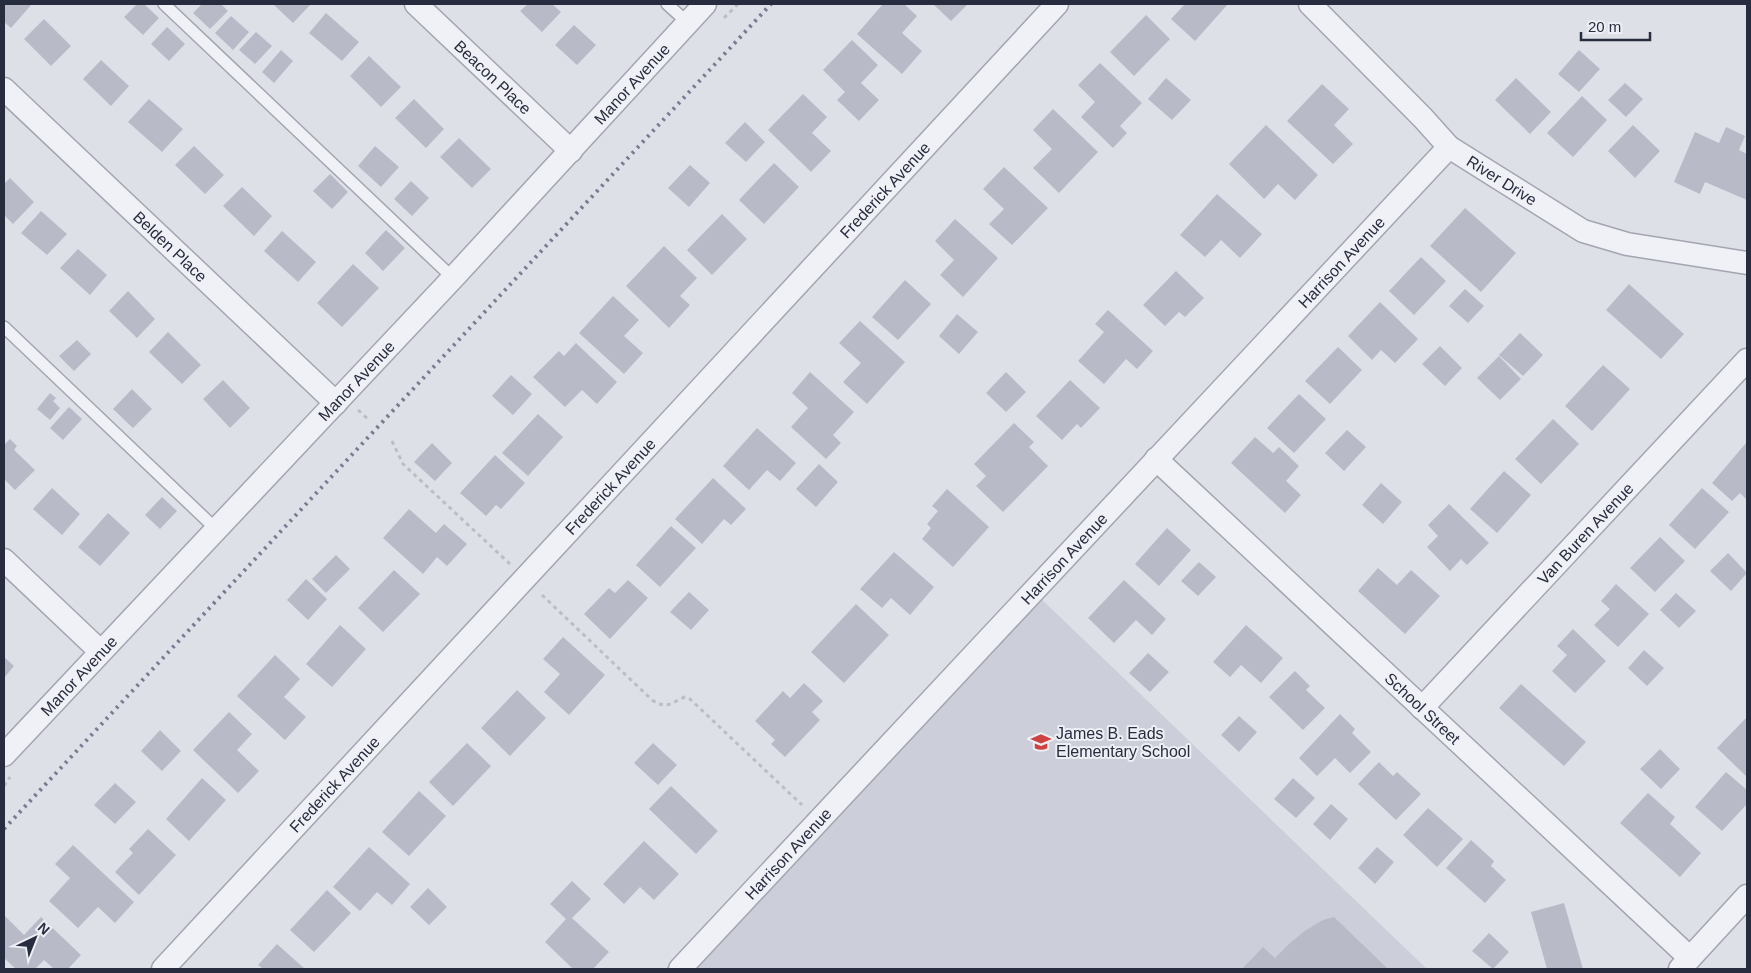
<svg xmlns="http://www.w3.org/2000/svg" width="1751" height="973" font-family="Helvetica,sans-serif">
	<rect width="100%" height="100%" fill="#dee0e7"/>
	<path fill="#cccfd9" d="M1033,591L1427,969H680Z"/>
	<path fill="#b8bbc7" d="M4,4H32L11,28L4,22Z
		M137,4H144L159,18L143,35L124,17Z
		M202,4H221L228,11L210,29L193,13Z
		M273,4H311L293,23Z
		M528,4H555L553,5L561,12L542,32L520,11Z
		M883,4H904L917,16L902,33L922,51L902,74L857,34Z
		M933,4H968L951,21Z
		M1185,4H1228L1195,41L1171,19Z
		M326,13L359,42L342,61L309,33Z
		M1146,15L1170,39L1134,76L1110,52Z
		M231,16L249,32L233,50L215,33Z
		M44,19L71,46L51,66L24,39Z
		M574,25L596,45L577,65L555,45Z
		M167,27L185,44L169,61L151,44Z
		M256,32L272,46L255,64L239,50Z
		M852,40L878,65L861,83L879,100L859,121L837,100L845,92L823,70Z
		M281,50L293,61L274,83L262,72Z
		M1579,50L1600,69L1579,92L1558,74Z
		M369,56L401,87L381,107L350,76Z
		M101,60L129,86L111,106L83,79Z
		M1100,63L1142,103L1120,126L1127,133L1113,148L1081,117L1095,102L1078,85Z
		M1166,78L1191,100L1172,120L1148,99Z
		M1516,78L1551,112L1530,134L1495,100Z
		M1625,83L1643,99L1626,117L1608,100Z
		M1322,84L1349,109L1334,125L1353,144L1333,164L1287,121Z
		M803,94L827,117L812,133L831,151L811,172L768,130Z
		M1582,96L1607,120L1573,157L1547,133Z
		M149,99L183,129L162,152L128,122Z
		M414,99L444,129L426,148L395,118Z
		M1053,109L1098,152L1059,193L1033,168L1052,149L1033,130Z
		M745,122L765,142L746,162L725,143Z
		M1266,125L1318,175L1295,200L1278,184L1264,199L1229,164Z
		M1633,125L1660,151L1635,178L1608,151Z
		M1726,127L1745,136L1739,150L1747,154V200L1705,182L1700,194L1674,182L1695,132L1719,143Z
		M459,138L491,169L472,188L440,157Z
		M194,146L224,175L205,194L175,165Z
		M375,146L399,167L381,187L358,166Z
		M774,163L799,187L764,224L739,200Z
		M690,165L710,183L689,207L668,188Z
		M1004,167L1048,208L1012,245L989,224L1004,209L983,189Z
		M330,174L348,192L332,209L313,191Z
		M10,178L34,202L13,224L4,215V184Z
		M411,181L429,198L412,216L394,199Z
		M242,187L272,216L254,236L223,206Z
		M1217,194L1262,234L1240,258L1221,240L1205,257L1180,235Z
		M1465,208L1516,253L1481,292L1430,246Z
		M41,211L67,234L47,255L21,233Z
		M722,214L747,239L712,275L687,250Z
		M955,219L998,258L963,297L940,275L954,260L935,241Z
		M386,230L405,248L383,271L365,253Z
		M282,231L316,262L298,282L264,251Z
		M664,246L697,278L680,296L690,305L669,328L626,286Z
		M78,249L107,275L90,295L60,268Z
		M1421,257L1446,281L1414,315L1389,291Z
		M353,264L379,288L342,327L317,303Z
		M1176,271L1204,298L1185,317L1179,312L1165,326L1143,305Z
		M905,280L931,304L898,340L872,317Z
		M1629,284L1684,334L1661,359L1606,310Z
		M1465,289L1484,306L1468,323L1449,306Z
		M128,291L155,319L137,338L109,311Z
		M613,296L639,320L624,336L643,353L624,374L579,333Z
		M1380,302L1418,339L1395,363L1381,350L1372,360L1348,336Z
		M1108,310L1153,351L1137,369L1126,359L1104,384L1078,361L1104,332L1095,324Z
		M957,314L978,332L959,354L939,336Z
		M860,321L905,362L867,404L843,382L861,363L839,343Z
		M168,332L201,365L182,384L149,352Z
		M1520,333L1543,355L1523,376L1499,355Z
		M77,340L91,354L74,371L59,356Z
		M576,343L617,382L597,404L582,390L565,407L533,377L559,351L564,356Z
		M1440,346L1462,368L1445,386L1422,364Z
		M1338,347L1362,370L1330,404L1305,381Z
		M1499,356L1521,379L1500,400L1477,378Z
		M1603,365L1630,389L1592,431L1565,406Z
		M810,372L854,412L833,435L841,443L826,459L791,427L808,408L792,393Z
		M1006,372L1026,392L1006,412L986,393Z
		M511,375L532,394L513,415L492,396Z
		M223,380L250,408L230,428L203,399Z
		M1070,380L1100,408L1081,428L1077,424L1062,440L1036,416Z
		M132,389L152,409L133,428L113,409Z
		M50,393L56,398L53,401L60,408L50,420L37,409Z
		M1299,394L1326,419L1294,453L1267,428Z
		M69,407L82,419L63,440L50,428Z
		M538,414L563,437L528,476L502,453Z
		M1553,419L1579,444L1541,484L1515,459Z
		M1014,423L1034,442L1029,447L1048,466L1003,512L976,486L986,476L974,464Z
		M757,428L796,463L780,481L767,470L749,490L723,466Z
		M1347,430L1366,447L1344,471L1325,453Z
		M1255,437L1273,453L1279,447L1299,466L1286,481L1301,495L1285,513L1231,463Z
		M10,439L17,446L14,450L35,470L15,490L4,479V445Z
		M432,443L452,463L435,481L414,462Z
		M1746,443L1747,500L1740,493L1732,501L1712,483Z
		M495,455L525,483L501,509L496,505L486,516L460,493Z
		M819,464L838,482L816,507L796,489Z
		M1504,471L1531,495L1497,533L1470,509Z
		M713,478L746,509L731,525L724,519L702,544L675,519Z
		M1381,483L1402,502L1383,524L1362,505Z
		M52,488L80,514L62,535L33,509Z
		M1702,488L1729,512L1695,549L1669,525Z
		M947,489L989,527L953,567L922,539L931,528L927,524L938,511L932,506Z
		M162,497L177,511L160,529L145,515Z
		M1449,504L1489,543L1467,565L1461,559L1450,571L1427,547L1438,536L1428,525Z
		M409,509L436,533L444,524L467,544L447,566L437,557L423,574L383,538Z
		M108,513L130,533L100,566L78,547Z
		M671,526L696,548L660,587L636,565Z
		M1167,528L1191,550L1159,586L1135,564Z
		M1660,537L1685,561L1655,592L1630,568Z
		M894,552L934,587L910,615L891,598L882,608L860,589Z
		M1728,553L1747,573L1731,591L1710,571Z
		M336,555L350,569L326,593L312,579Z
		M1199,562L1216,577L1198,596L1181,581Z
		M1378,568L1397,585L1411,570L1440,596L1405,634L1358,591Z
		M394,570L420,594L383,632L358,608Z
		M306,579L327,599L308,620L287,600Z
		M628,580L648,598L610,639L584,614L609,588L615,593Z
		M1124,580L1166,619L1152,635L1136,620L1114,643L1088,618Z
		M1616,584L1649,614L1618,647L1594,625L1610,609L1601,601Z
		M689,592L709,610L691,630L670,612Z
		M1676,593L1696,611L1679,628L1660,610Z
		M856,604L889,635L844,683L811,652Z
		M340,625L366,649L332,687L306,664Z
		M1246,625L1283,658L1261,683L1241,665L1230,677L1213,662Z
		M1573,629L1606,661L1575,693L1552,671L1567,655L1557,646Z
		M563,637L605,675L569,715L544,692L560,674L543,659Z
		M1644,650L1664,668L1647,686L1628,668Z
		M1148,653L1169,672L1150,692L1129,673Z
		M275,655L300,679L284,697L306,717L285,740L237,696Z
		M4,657L14,666L4,678Z
		M1295,671L1310,686L1306,690L1325,708L1303,730L1269,697Z
		M804,683L823,701L812,712L820,720L785,757L771,744L775,740L755,721L783,691L790,698Z
		M1521,684L1586,742L1564,766L1499,708Z
		M517,690L546,718L510,756L481,728Z
		M229,712L252,734L237,750L259,771L238,793L193,750Z
		M1340,714L1355,729L1352,733L1371,752L1350,773L1335,758L1317,776L1299,758Z
		M1239,716L1257,732L1239,752L1221,735Z
		M1747,717V777L1717,748Z
		M160,730L181,751L162,771L141,751Z
		M467,743L491,766L453,806L429,782Z
		M653,743L677,765L658,785L634,763Z
		M1660,749L1680,769L1661,789L1640,769Z
		M1379,762L1393,776L1397,772L1421,794L1396,820L1358,784Z
		M1726,772L1747,790V804L1722,831L1695,807Z
		M202,778L226,800L189,841L166,819Z
		M1293,778L1315,798L1296,818L1274,799Z
		M115,783L136,802L115,824L94,805Z
		M671,786L718,831L696,854L649,809Z
		M419,791L446,816L409,856L382,832Z
		M1648,793L1675,817L1670,824L1701,853L1680,877L1620,823Z
		M1331,804L1348,819L1330,840L1313,824Z
		M1428,808L1463,839L1437,867L1403,835Z
		M148,829L176,855L139,895L115,872L133,853L129,849Z
		M1471,840L1494,861L1491,866L1506,880L1485,903L1446,868Z
		M644,841L679,874L654,900L640,887L624,904L603,884Z
		M73,845L134,902L115,923L98,907L78,928L49,901L70,878L55,864Z
		M369,847L410,884L392,905L377,892L360,911L333,887Z
		M1377,847L1394,862L1375,884L1358,868Z
		M572,881L591,899L572,918L609,952L593,969H573L545,942L566,919L550,904Z
		M428,888L447,907L429,925L410,907Z
		M327,890L351,913L314,952L290,930Z
		M1564,903L1583,969H1547L1531,912Z
		M4,915L24,935L41,917L81,955L68,969H54L44,960L35,969H16L4,958Z
		M1334,917L1388,969H1242L1263,947L1275,958L1290,943L1306,930L1323,920Z
		M1489,933L1509,952L1493,969L1472,951Z
		M277,944L305,969H263L258,965Z"/>
	<g fill="none" stroke-linecap="round" stroke-linejoin="round">
		<defs>
			<path id="lane" d="M164,4L453,278
				M667,4L688,23
				M4,327L216,529"/>
			<g id="street">
				<path id="s1" d="M416,4L571,151"/>
				<path id="s2" d="M1310,4L1423,118L1449,147L1583,231L1627,244L1747,263"/>
				<path id="s3" d="M4,89L336,403"/>
				<path id="s4" d="M1156,459L1690,958"/>
				<path d="M4,560L100,651"/>
				<path id="s5" d="M1422,708L1747,360"/>
				<path id="s6" d="M4,755L453,278L705,4"/>
				<path id="s7" d="M163,969L1057,4"/>
				<path id="s8" d="M680,969L1449,147"/>
				<path d="M1680,969L1747,896"/>
			</g>
		</defs>
		<use href="#lane" stroke="#a3a6b1" stroke-width="14"/>
		<use href="#street" stroke="#a3a6b1" stroke-width="25"/>
		<path stroke="#bcbec6" stroke-width="3" stroke-dasharray="4 4" stroke-linecap="butt" d="M724,18L738,4
			M358,410L368,419
			M392,441L403,464L510,564
			M542,595L652,700C668,710 670,703 685,697L690,699L802,805
			M4,786L10,777"/>
		<use href="#lane" stroke="#f0f1f6" stroke-width="11"/>
		<use href="#street" stroke="#f0f1f6" stroke-width="22"/>
		<path stroke="#777d91" stroke-width="4" stroke-dasharray="2.5 5" stroke-linecap="butt" d="M4,829L771,4"/>
	</g>
	<defs>
		<symbol id="school-bare" viewBox="-9 -9 18 18"><path d="M0-5L7-2L0 1L-7-2ZM-4 1L0 2.5L4 1V4Q0 6-4 4Z" fill="#ce4242" stroke="#edeff5" stroke-width="2.5" paint-order="stroke"/></symbol>
	</defs>
	<g fill-rule="evenodd">
		<use href="#school-bare" x="1027" y="728" width="28" height="28"/>
	</g>
	<g text-anchor="middle" dominant-baseline="central" stroke-width="4" stroke-linejoin="round" paint-order="stroke">
		<g font-size="16" fill="#272c3e" stroke="#edeff5">
			<text stroke="none"><textPath href="#s1" startOffset="106">Beacon Place</textPath></text>
			<text stroke="none"><textPath href="#s6" startOffset="919">Manor Avenue</textPath></text>
			<text stroke="none"><textPath href="#s2" startOffset="262">River Drive</textPath></text>
			<text stroke="none"><textPath href="#s7" startOffset="1062">Frederick Avenue</textPath></text>
			<text stroke="none"><textPath href="#s3" startOffset="229">Belden Place</textPath></text>
			<text stroke="none"><textPath href="#s8" startOffset="968">Harrison Avenue</textPath></text>
			<text stroke="none"><textPath href="#s6" startOffset="514">Manor Avenue</textPath></text>
			<text stroke="none"><textPath href="#s7" startOffset="658">Frederick Avenue</textPath></text>
			<text stroke="none"><textPath href="#s5" startOffset="239">Van Buren Avenue</textPath></text>
			<text stroke="none"><textPath href="#s8" startOffset="562">Harrison Avenue</textPath></text>
			<text stroke="none"><textPath href="#s6" startOffset="109">Manor Avenue</textPath></text>
			<text stroke="none"><textPath href="#s4" startOffset="365">School Street</textPath></text>
			<text stroke="none"><textPath href="#s7" startOffset="252">Frederick Avenue</textPath></text>
			<text stroke="none"><textPath href="#s8" startOffset="158">Harrison Avenue</textPath></text>
		</g>
		<g font-size="16" fill="#272c3e" stroke="#edeff5" text-anchor="start">
			<text x="1056" y="733">James B. Eads<tspan x="1056" dy="18">Elementary School</tspan></text>
		</g>
	</g>
	<rect width="1751" height="973" fill="none" stroke="#272c3e" stroke-width="10"/>
	<g transform="translate(35 938) rotate(43)" stroke="#edeff5" stroke-width="4" paint-order="stroke">
	<path d="M0-4L9 19L0 12L-9 19Z" fill="#272c3e"/>
	<text y="-8" font-size="14" font-weight="bold" text-anchor="middle" fill="#272c3e">N</text>
	</g>
	<path d="M1581 32v8h69v-8" fill="none" stroke="#272c3e" stroke-width="2.5"/>
	<text x="1588" y="32" font-size="15" fill="#272c3e" stroke="#edeff5" stroke-width="4" paint-order="stroke">20 m</text>
</svg>
